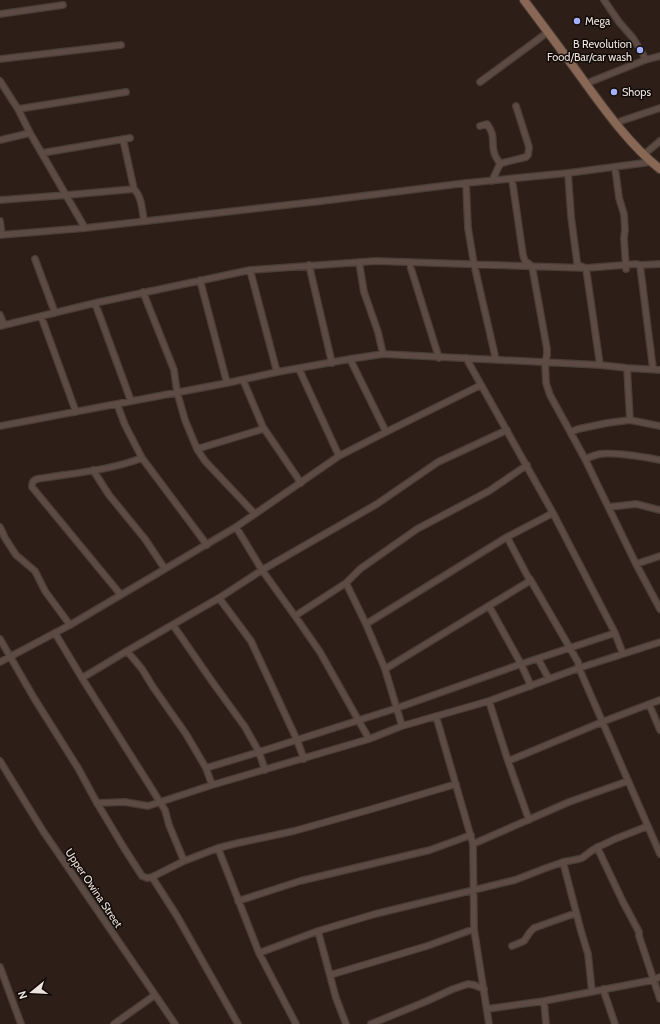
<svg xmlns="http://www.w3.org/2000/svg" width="660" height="1024" font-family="Cabin,sans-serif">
	<rect width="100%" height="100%" fill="#2d1f17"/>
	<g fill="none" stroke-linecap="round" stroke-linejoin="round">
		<defs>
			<path id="minor" d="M604,0L619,22L633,38L643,54L645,60
				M0,14L63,5
				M0,59L121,45
				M0,81L18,109L30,133L85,228
				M480,82L548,32
				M590,82L645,60L660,56
				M18,109L126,92
				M621,121L660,108
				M480,126L487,124C496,136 491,141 494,152C495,157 498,160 500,164
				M123,139L134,189
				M0,140L30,133
				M647,152L660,141
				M42,153L130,138
				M615,167L619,198L624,214L625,230L624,238L626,269
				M568,173L571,216L577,262L578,265L586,268L600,365
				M512,179L523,255L525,261L532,266L547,349V355L545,362L546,383L550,395L585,459L636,564L660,609
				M492,181L499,166L502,163L526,157L528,155L529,147L516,106
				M466,183L468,228L474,264L496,360
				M0,200L67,195L134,189C142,197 142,210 144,221
				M0,221L2,235
				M0,235L85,228L322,201L466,183L568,173L651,162
				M35,259L55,313
				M359,262L364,292L378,332L383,354
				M409,262L439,358
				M309,265L332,363
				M640,265L653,369
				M250,270L277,372
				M200,280L227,383
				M143,292L174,370L177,392L185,420L197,449L205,461L255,514
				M95,303L131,401
				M0,315L4,325
				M41,316L76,412
				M0,326L95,303L250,270L376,261L586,268L636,264L640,265L660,264
				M466,358L553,513L615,633L623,654
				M350,359L386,432
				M627,368L630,420
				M299,369L339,456
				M243,380L263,427L301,483
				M117,404L125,425L142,458L207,545
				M0,426L227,383L277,372L350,359L383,354L600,365L627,368L660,370
				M571,432L578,429L607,423L630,420L660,426
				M197,449L263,429
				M585,459C590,457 595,455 600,454C616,452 643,457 660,460
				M93,470L109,495L145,539L165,569
				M609,507L636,504L660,510
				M0,527L5,538L16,555L35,571L45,591L70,625
				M236,527L262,570L295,616L320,652L369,739
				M636,564L660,556
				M530,579L578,662L579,668L660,854
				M346,583L366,624L385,669L402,726
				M121,595L32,487C32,483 32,481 37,479C72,473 108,471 142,458
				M219,598L251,641L297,740L304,759
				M489,606L521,664L531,686
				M295,616L346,583L360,569L417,529L489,491L527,465
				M366,624L507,537L553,513
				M173,625L211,680L245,727L259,752L265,770
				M55,633L82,678L160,802L165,810L169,825L184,861
				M0,639L34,698L78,768L97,803L124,848L142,876L147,878L152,877L177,916L238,1024
				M127,651L142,669L153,687L186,734L206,768L212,785
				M538,659L549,679
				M0,662L70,625L236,527L339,456L386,432L481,385
				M385,669L528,582L530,579L528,577L507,537
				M82,678L127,651L219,598L262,570L377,504L438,462L507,430
				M489,701L508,761L529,820
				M649,704L660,730
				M436,716L473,844L474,929L489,1024
				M0,761L43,831L175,1024
				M508,761L602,722L660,700
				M206,768L259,752L397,708L521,664L615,633
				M97,803L125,802L148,806L212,785L369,739L402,726L489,701L579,668L660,642
				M473,844L569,802L628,781
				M597,847L623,902L639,932V936L660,999
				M218,848L259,953L296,1024
				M563,862L581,931L588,954L592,992
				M152,877L184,861L218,848L238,843L294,831L372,809L456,784
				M238,901L300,881L430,850L471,835
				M318,931L336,998L346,1024
				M512,946L524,941L530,932L534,928L576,913
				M259,953L318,931L375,914L515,880L546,868L563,862L579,859L582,858L594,849L615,839L648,826
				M0,967L21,1024
				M330,975L427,946L474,929
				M603,989L615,1024
				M544,1001L546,1024
				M487,1009L544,1001L653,980L660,977
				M114,1024L155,995
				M371,1024L427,1001L453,989L468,984L474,985L484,989"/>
			<path id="secondary" d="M524,0C545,28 566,56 586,84C607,113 632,147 660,169"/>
		</defs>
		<use href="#minor" stroke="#493d37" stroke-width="8"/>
		<use href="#secondary" stroke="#493d37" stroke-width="10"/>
		<use href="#minor" stroke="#5c4b42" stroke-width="5.5"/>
		<use href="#secondary" stroke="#896755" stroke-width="8"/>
	</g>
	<g fill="#a3b2fd" stroke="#110a07" stroke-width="1.5">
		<circle cx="577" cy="21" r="4"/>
		<circle cx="640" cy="50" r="4"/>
		<circle cx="614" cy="92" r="4"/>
	</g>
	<g text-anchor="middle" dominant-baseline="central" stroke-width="3" stroke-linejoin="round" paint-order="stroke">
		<g font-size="11" fill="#ede3dd" stroke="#110a07" text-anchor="start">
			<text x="585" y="21">Mega</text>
			<text x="632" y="44" text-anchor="end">B Revolution<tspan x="632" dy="13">Food/Bar/car wash</tspan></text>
			<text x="622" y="92">Shops</text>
		</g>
		<g font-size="11" fill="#ede3dd" stroke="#110a07">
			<text transform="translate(94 888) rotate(56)">Upper Owina Street</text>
		</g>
	</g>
	<g transform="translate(32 992) rotate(252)" stroke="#110a07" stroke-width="3" paint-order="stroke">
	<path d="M0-3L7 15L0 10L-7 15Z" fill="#ede3dd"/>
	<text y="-6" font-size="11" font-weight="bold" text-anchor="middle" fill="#ede3dd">N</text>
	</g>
</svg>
